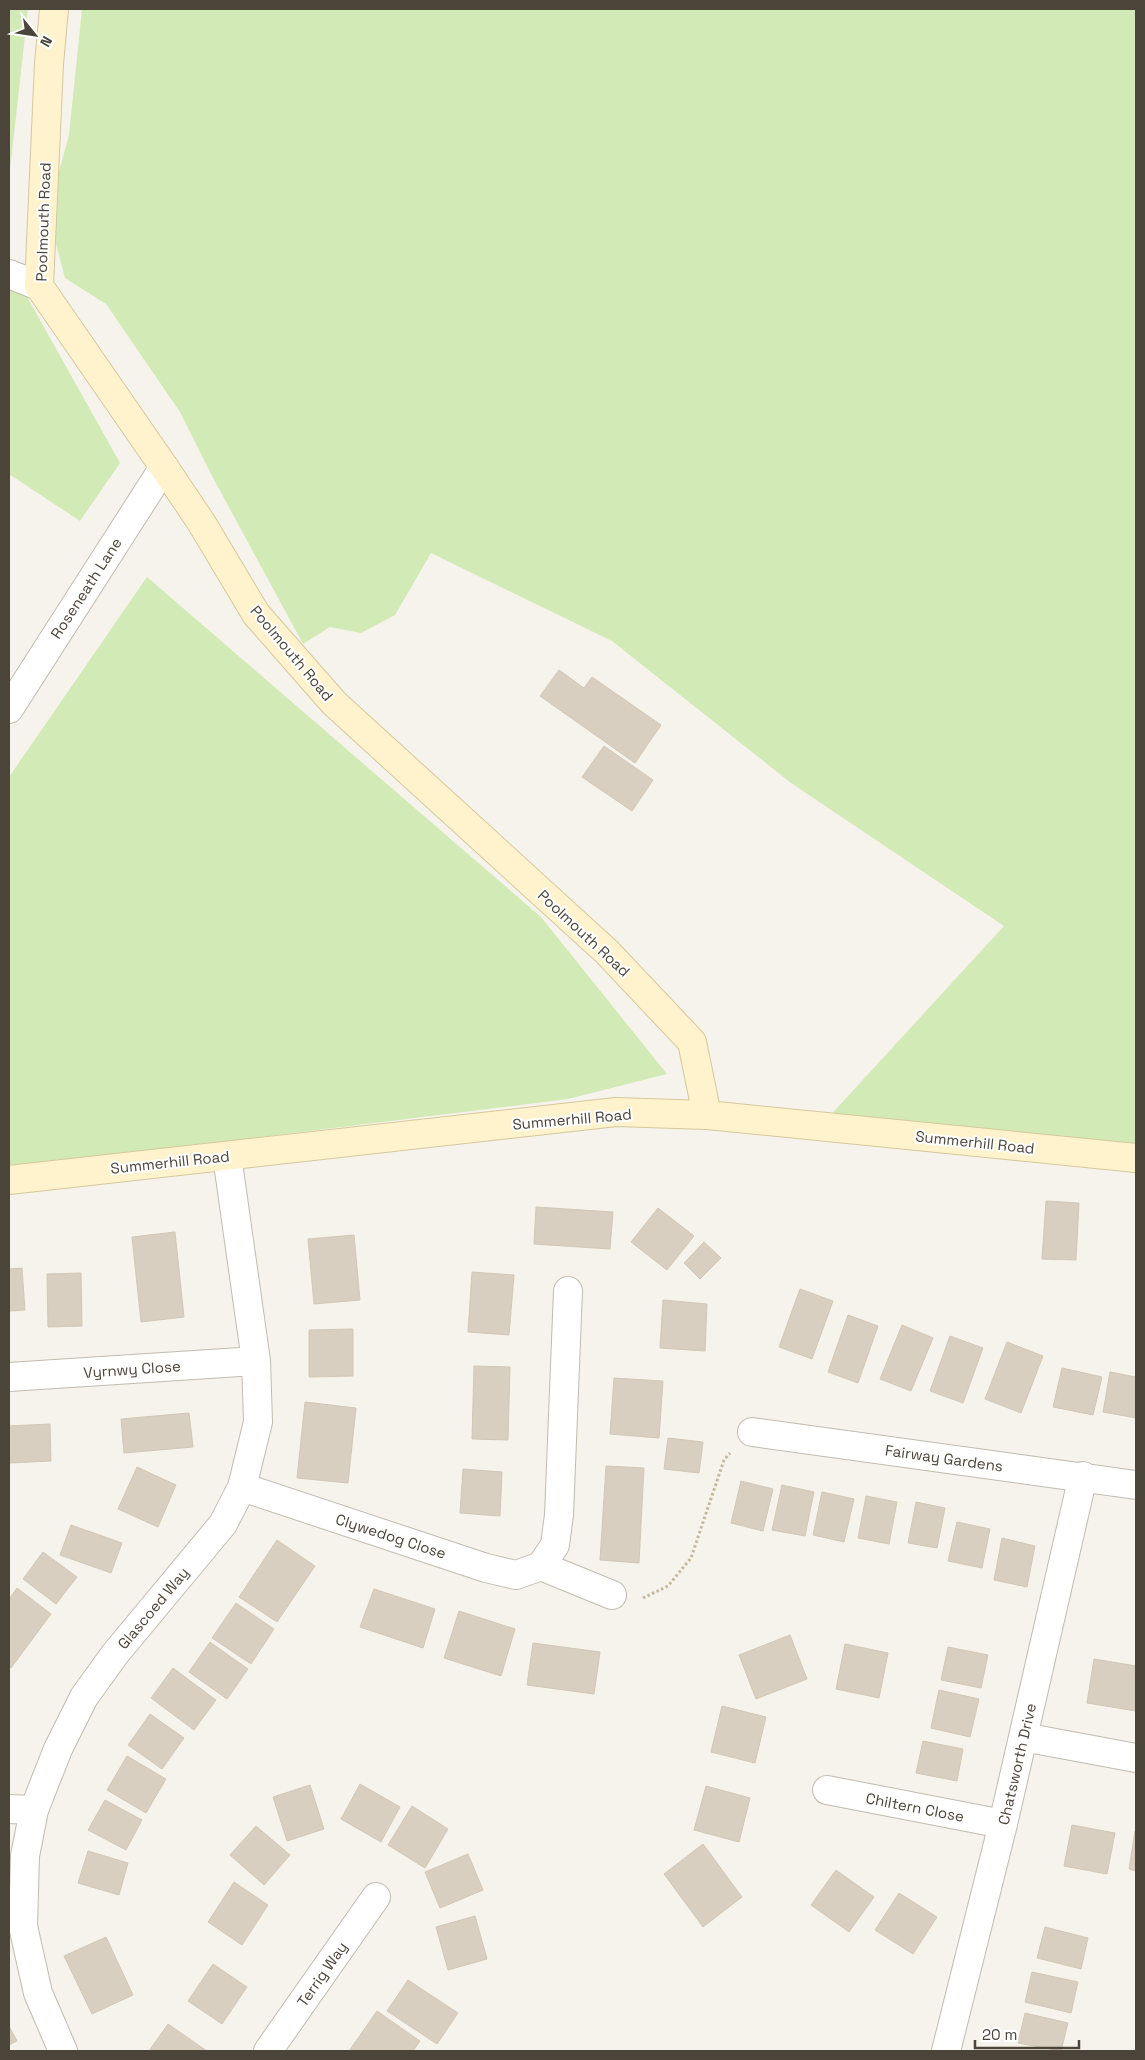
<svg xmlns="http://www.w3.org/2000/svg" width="1145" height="2060" font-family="'Space Grotesk',sans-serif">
	<rect width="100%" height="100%" fill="#f6f3ec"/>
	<path fill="#d2eab5" d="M9,9H28L9,179Z
		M82,9H1136V1143L827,1119L1004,926L791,783L612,641L431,553L395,615L361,633L330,627L303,644L211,474L180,412L106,304L65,278L54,237L53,194L69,135Z
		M9,270H12L120,463L80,521L9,474Z
		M147,577L541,917L667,1074L568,1099L9,1168V777Z"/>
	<path fill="#d8cfc1" stroke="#d3c7b4" d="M559,670L584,688L592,677L661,725L635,763L540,696Z
		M604,746L653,780L632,811L582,777Z
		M1046,1201L1079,1203L1076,1260L1042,1259Z
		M536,1207L613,1212L610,1249L534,1244Z
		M658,1208L694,1236L667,1270L631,1242Z
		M175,1232L184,1317L141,1322L132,1237Z
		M354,1235L360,1300L314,1304L308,1239Z
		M704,1242L721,1258L700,1279L684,1263Z
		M22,1268L25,1310L9,1311V1269Z
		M472,1272L514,1275L509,1335L468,1332Z
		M81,1273L82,1326L48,1327L47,1274Z
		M800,1289L833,1301L812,1359L779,1347Z
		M663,1300L707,1304L705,1351L660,1348Z
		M848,1315L878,1326L858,1383L828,1372Z
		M902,1325L933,1338L911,1391L880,1379Z
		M353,1329V1376L309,1377V1330Z
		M950,1336L983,1348L963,1403L930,1391Z
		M1007,1342L1043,1356L1021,1413L985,1399Z
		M474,1366L510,1367L508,1440L472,1439Z
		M1062,1368L1102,1377L1093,1415L1053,1407Z
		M1110,1372L1136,1377V1418L1103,1412Z
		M614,1378L663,1381L659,1438L610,1434Z
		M305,1402L356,1408L348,1483L297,1478Z
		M189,1413L193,1447L124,1453L121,1419Z
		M50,1424L51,1461L9,1463V1426Z
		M668,1438L703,1442L699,1473L664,1469Z
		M606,1466L644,1468L639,1563L600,1560Z
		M137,1467L176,1485L158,1527L118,1509Z
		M463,1469L502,1472L500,1516L460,1513Z
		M741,1481L773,1489L763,1531L731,1523Z
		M782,1485L814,1492L805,1536L772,1530Z
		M822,1492L854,1499L844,1542L813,1535Z
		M866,1496L897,1502L889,1544L858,1538Z
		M916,1502L945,1508L937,1548L908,1543Z
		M957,1522L990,1529L982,1568L948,1561Z
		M71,1525L122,1543L111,1573L60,1555Z
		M1002,1538L1035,1546L1027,1587L994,1580Z
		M277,1540L315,1566L277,1622L239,1597Z
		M43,1552L77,1577L56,1604L23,1579Z
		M17,1588L51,1614L11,1668L9,1666V1599Z
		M374,1589L435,1609L423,1648L360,1627Z
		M236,1603L274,1629L251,1664L212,1638Z
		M459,1611L515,1629L501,1676L444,1658Z
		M790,1635L807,1679L756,1699L739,1655Z
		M210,1642L248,1669L227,1699L189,1672Z
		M533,1643L600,1652L594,1694L527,1685Z
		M845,1644L888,1653L879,1698L836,1689Z
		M948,1647L988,1655L981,1688L941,1680Z
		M1094,1659L1136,1666V1711L1087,1703Z
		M173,1668L216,1700L194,1730L151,1698Z
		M939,1690L979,1699L970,1737L931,1728Z
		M722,1706L766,1717L755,1763L711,1752Z
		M150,1714L184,1738L162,1769L128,1745Z
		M923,1741L963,1749L957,1781L916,1773Z
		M127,1756L166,1779L146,1813L107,1790Z
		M360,1784L400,1807L381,1842L341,1819Z
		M310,1785L324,1829L287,1841L273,1797Z
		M706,1786L750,1798L739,1842L694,1830Z
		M105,1800L142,1820L126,1850L88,1830Z
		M412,1806L448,1829L425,1868L388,1845Z
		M1072,1825L1115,1833L1107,1874L1064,1866Z
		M256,1826L290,1855L264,1885L230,1855Z
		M1135,1831H1136V1871L1129,1869Z
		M703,1844L742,1897L703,1927L664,1874Z
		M88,1851L128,1863L119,1895L78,1883Z
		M468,1854L483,1890L440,1908L425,1872Z
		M836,1870L874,1897L849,1932L811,1905Z
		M234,1882L268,1905L242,1945L208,1922Z
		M899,1893L937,1917L913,1954L875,1930Z
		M475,1916L487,1959L448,1970L436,1927Z
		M1045,1927L1088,1938L1081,1969L1037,1958Z
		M106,1937L133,1995L92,2014L64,1956Z
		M213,1964L247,1987L222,2024L188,2001Z
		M1032,1972L1078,1982L1071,2013L1025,2002Z
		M408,1980L458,2013L437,2044L387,2011Z
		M377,2011L420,2041L413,2051H349Z
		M1025,2013L1068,2023L1061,2051L1018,2043Z
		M168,2024L207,2051H149Z
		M9,2026L17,2041L9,2045Z"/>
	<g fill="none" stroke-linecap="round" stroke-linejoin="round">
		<defs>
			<path id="street" d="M9,274L39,286
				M9,709L164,467
				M9,1377L256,1361
				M752,1432L1136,1485
				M242,1487L486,1568L516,1575L541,1566L555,1545L559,1515L568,1291
				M541,1566L612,1595
				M1023,1737L1136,1758
				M827,1790L1003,1824
				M9,1809L34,1810
				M63,2051L38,1993L23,1926L25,1856L34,1810L58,1749L84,1697L115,1654L223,1524L242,1487L258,1422L256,1361L227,1156
				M268,2051L376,1897
				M946,2051L1003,1824L1083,1476"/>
			<path id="secondary" d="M54,9L49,64L39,286L164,467L201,522L256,614L334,703L607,952L692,1042L707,1115
				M9,1180L616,1112L707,1115L1136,1158"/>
		</defs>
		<use href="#street" stroke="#c2bbae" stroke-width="30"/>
		<use href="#secondary" stroke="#d6c79b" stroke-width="30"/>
		<path stroke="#c4b79f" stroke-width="3" stroke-dasharray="2.5 2.5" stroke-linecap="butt" d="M643,1598L668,1586L691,1558L724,1460L730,1453"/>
		<use href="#street" stroke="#fff" stroke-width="28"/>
		<use href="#secondary" stroke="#fff3cd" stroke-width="28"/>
	</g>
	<g text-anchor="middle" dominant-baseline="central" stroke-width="4" stroke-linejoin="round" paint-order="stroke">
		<g font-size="15" fill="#4b4439" stroke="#fff">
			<text transform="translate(43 222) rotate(-88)">Poolmouth Road</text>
			<text transform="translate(86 588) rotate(-57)">Roseneath Lane</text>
			<text transform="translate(292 653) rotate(50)">Poolmouth Road</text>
			<text transform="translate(584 933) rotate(43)">Poolmouth Road</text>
			<text transform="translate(572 1119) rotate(-5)">Summerhill Road</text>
			<text transform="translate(975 1142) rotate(6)">Summerhill Road</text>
			<text transform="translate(170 1162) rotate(-6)">Summerhill Road</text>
			<text transform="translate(132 1369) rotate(-4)">Vyrnwy Close</text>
			<text transform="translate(944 1458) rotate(8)">Fairway Gardens</text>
			<text transform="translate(391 1536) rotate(18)">Clywedog Close</text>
			<text transform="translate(153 1608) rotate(-50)">Glascoed Way</text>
			<text transform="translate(1017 1764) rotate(-77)">Chatsworth Drive</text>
			<text transform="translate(915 1807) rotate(11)">Chiltern Close</text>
			<text transform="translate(322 1974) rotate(-55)">Terrig Way</text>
		</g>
	</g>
	<rect width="1145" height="2060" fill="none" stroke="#4b4439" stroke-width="20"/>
	<g transform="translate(35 35) rotate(120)" stroke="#ffffff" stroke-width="4" paint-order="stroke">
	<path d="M0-4L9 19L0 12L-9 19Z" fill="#4b4439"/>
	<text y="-8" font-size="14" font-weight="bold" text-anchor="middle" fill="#4b4439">N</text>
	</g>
	<path d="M975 2040v8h104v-8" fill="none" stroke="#4b4439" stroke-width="2.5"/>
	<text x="982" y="2040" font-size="15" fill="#4b4439" stroke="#ffffff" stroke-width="4" paint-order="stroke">20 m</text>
</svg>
